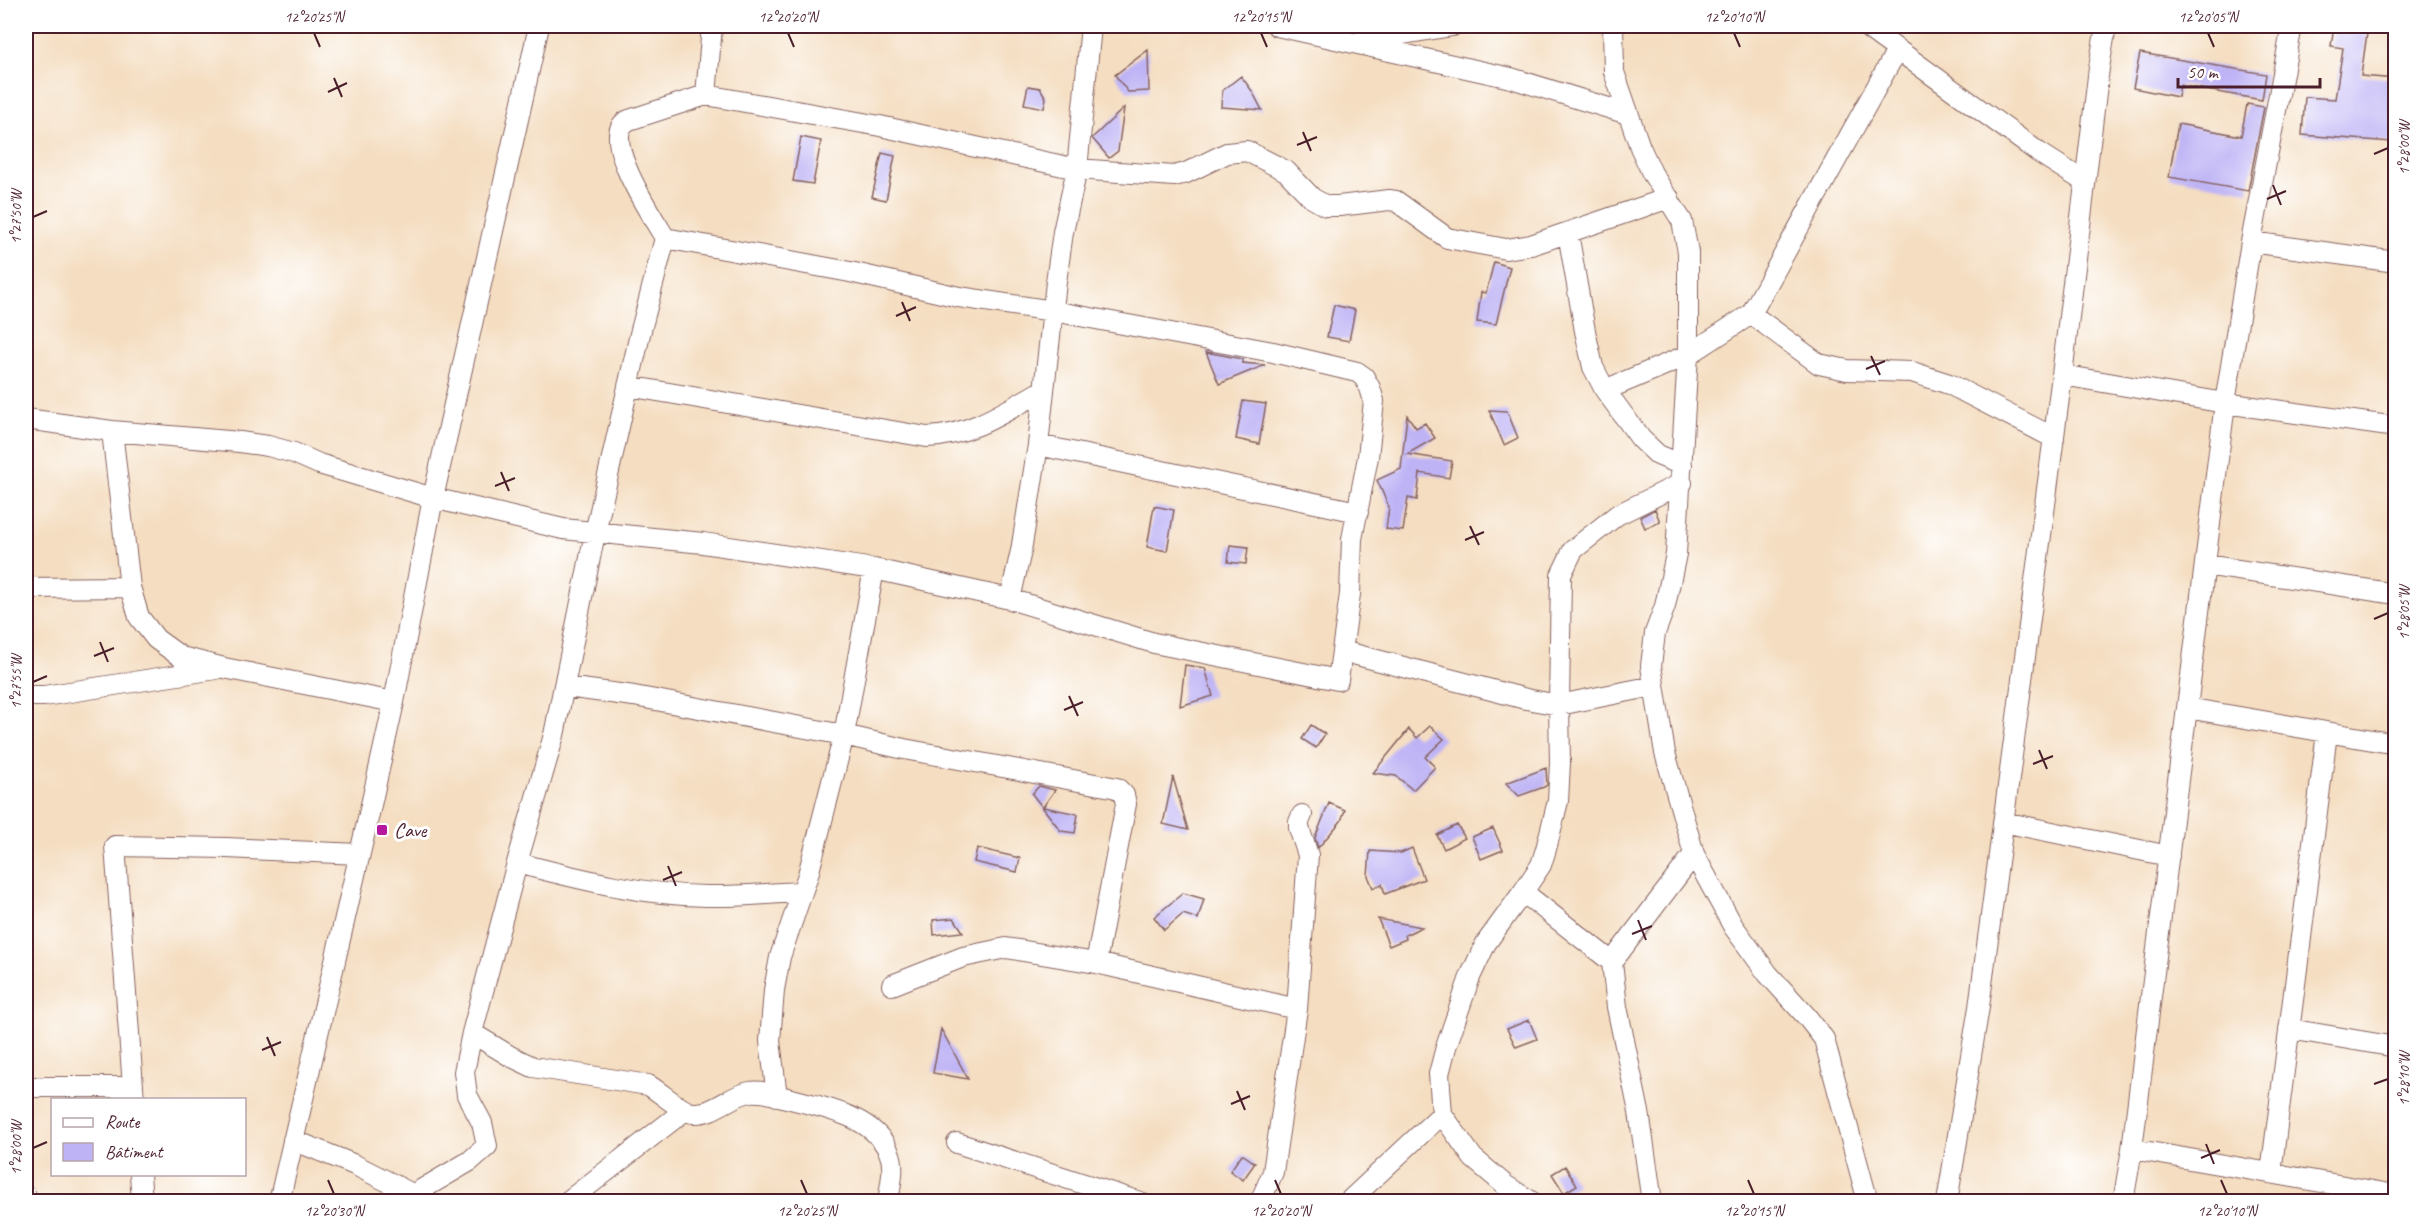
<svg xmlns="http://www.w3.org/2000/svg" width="2421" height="1227" font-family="Caveat,sans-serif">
	<rect width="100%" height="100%" fill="#fff"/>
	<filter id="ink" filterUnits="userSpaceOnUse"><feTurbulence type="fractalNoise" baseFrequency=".0167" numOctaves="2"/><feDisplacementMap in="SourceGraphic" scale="12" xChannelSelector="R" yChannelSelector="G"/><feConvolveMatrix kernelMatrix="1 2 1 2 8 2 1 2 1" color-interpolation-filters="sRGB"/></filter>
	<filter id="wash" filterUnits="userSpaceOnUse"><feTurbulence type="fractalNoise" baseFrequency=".008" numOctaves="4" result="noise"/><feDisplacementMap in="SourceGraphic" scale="24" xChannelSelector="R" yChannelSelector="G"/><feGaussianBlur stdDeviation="1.35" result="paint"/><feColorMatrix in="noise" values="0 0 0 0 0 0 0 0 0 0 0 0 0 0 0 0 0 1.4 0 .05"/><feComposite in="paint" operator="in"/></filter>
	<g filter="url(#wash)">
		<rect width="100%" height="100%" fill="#f4ddc0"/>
		<g id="blocks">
			<path fill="#beb3f5" d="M2334,26H2368L2361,76L2396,79V134L2392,142L2302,135L2305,97L2335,99L2343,48L2331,46Z
				M1148,50L1149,91L1128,92L1115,75Z
				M2140,53L2266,74L2262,100L2180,85L2178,97L2133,88Z
				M1241,76L1252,91L1262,110L1221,107L1222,91Z
				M1028,86L1040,88L1046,98L1044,108L1024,104Z
				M2247,104L2264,107L2248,191L2169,177L2178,124L2241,136Z
				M1124,108L1118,151L1109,158L1092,138Z
				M801,137L821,141L813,184L793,181Z
				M882,153L895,156L886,200L872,197Z
				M1494,262L1510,267L1496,324L1477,322L1481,292L1486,293Z
				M1334,305L1355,310L1349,341L1327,337Z
				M1206,352L1243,359L1242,363L1265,365L1219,384Z
				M1243,401L1266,404L1259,444L1236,439Z
				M1489,410L1507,411L1518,438L1504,445Z
				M1407,415L1416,428L1425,423L1435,438L1407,454L1452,461L1449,478L1420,473L1417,500L1408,498L1403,531L1386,529L1389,507L1377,480L1401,469Z
				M1154,506L1174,510L1167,551L1147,547Z
				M1655,509L1660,522L1645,528L1640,517Z
				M1230,545L1248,547L1246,564L1228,562Z
				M1185,665L1205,668L1213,696L1180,706Z
				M1311,725L1325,734L1316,748L1302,739Z
				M1430,726L1444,739L1425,757L1435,767L1413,790L1396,776L1373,773L1409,729L1417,738Z
				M1546,768L1547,785L1544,787L1519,796L1506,783Z
				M1173,777L1188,830L1163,824Z
				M1039,786L1055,790L1043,807L1078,814L1075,833L1061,831L1032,794Z
				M1329,803L1345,810L1341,821L1318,848L1315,838Z
				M1457,825L1465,838L1444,849L1437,835Z
				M1493,828L1503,850L1481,859L1472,837Z
				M977,848L1020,858L1017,872L974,862Z
				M1412,848L1424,879L1385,894L1382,884L1373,888L1368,876L1370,851L1401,853Z
				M1183,893L1204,899L1198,919L1183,914L1164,930L1154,917Z
				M954,918L963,932L934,935L933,920Z
				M1378,919L1422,927L1405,935L1406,939L1389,946Z
				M1529,1020L1537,1039L1516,1047L1507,1029Z
				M941,1029L968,1079L933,1073Z
				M1242,1154L1255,1163L1243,1180L1230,1171Z
				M1565,1166L1577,1185L1564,1193L1552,1174Z"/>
		</g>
	</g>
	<g filter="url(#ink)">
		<use href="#blocks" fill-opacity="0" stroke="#86625f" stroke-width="1.5"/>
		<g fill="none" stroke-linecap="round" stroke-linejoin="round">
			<defs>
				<path id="minor" d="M712,26L706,95L880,126L1077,169L1174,176L1186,173L1227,153L1247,151L1286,171L1312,198L1326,206H1339L1389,200L1396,201L1447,238L1506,249L1531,245L1669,198
					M1277,26L1511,78L1628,114
					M1613,26L1614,72L1640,147L1652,173L1682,221L1688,252V355L1676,554L1665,606L1655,633L1651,666L1665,753L1694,854L1733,926L1768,974L1807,1017L1824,1039L1868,1202
					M1865,26L2038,152L2085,182
					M1361,41L1452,26
					M706,95L629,120C596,134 654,219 665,238L850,272L959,297L1053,311L1273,352L1357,372L1364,377L1370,388L1374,401L1368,457L1352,539L1350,594L1338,680L1154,643L1010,599
					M1568,233L1585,331L1593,367L1605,390L1641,439L1658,455L1682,465
					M2251,242L2396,262
					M1751,314L1819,364L1847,370L1912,372L1949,384L2054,438
					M2062,375L2225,403L2396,427
					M628,386L927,437C970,436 1006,411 1043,390
					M1605,390L1688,355L1751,314L1897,50
					M26,419L112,431L240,442L268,446L294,453L319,464L433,498L563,529L703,543L874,569L1010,599L1021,551L1038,445L1056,282L1063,232L1077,169L1091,26
					M112,431L130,587L139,617L156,639L181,657L224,668L394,702
					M1038,445L1358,512
					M2205,565L2396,594
					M26,588L130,587
					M1342,651L1526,699L1559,705L1654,686
					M566,687L634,696L844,735L904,749L1117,788L1124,795L1126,804L1096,963
					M26,696H44L216,669
					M2187,708L2396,744
					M2003,822L2169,856
					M517,863C580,879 641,895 706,896C738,897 770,893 802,892
					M1523,892L1612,962
					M892,985L963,957L1006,948L1096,963L1297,1009
					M2289,1029L2396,1047
					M472,1033L510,1056L533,1067L648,1085C661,1092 682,1113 694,1113C714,1114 731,1095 750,1092C764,1090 778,1096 791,1099C825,1108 873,1116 889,1152C896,1167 890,1186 888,1202
					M26,1087H133
					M777,1096L770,1041L774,990L780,957L808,875L844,735L874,569
					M134,1100L115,846L227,848L359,854
					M293,1140L355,1165L424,1200
					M957,1143L1140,1202
					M2132,1149L2396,1195
					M2271,1173L2327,733
					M140,1174L142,1202
					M414,1194L470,1161L487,1146L482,1123L467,1095L464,1072L472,1033L517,863L554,735L595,533L640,334L665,238
					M26,1196L27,1202
					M279,1202L367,823L394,702L433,498L539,26
					M567,1202L684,1111
					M1260,1202L1273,1172L1297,1009L1308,855L1299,828V822L1302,815
					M1348,1202L1442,1114
					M1532,1202L1505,1185L1473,1158L1442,1114L1439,1074L1446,1047L1470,977L1486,943L1523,892L1541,865L1546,849L1558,801L1560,763L1559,705L1561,575L1573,550L1617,515L1682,483
					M1652,1202L1639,1112L1617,1007L1612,962L1694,854
					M1947,1202L1979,1007L2062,375L2099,68L2106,26
					M2123,1202L2132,1149L2225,403L2251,242L2292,26"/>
			</defs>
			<use href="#minor" stroke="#86625f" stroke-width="22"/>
			<use href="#minor" stroke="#fff" stroke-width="20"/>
		</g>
	</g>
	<path fill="none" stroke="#4a1f2b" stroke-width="2" d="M314,33L320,47M788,33L794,47M1261,33L1267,47M1734,33L1740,47M2208,33L2214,47M334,78L342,97M328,92L347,83M1303,132L1311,151M1297,145L1317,137M2374,154L2388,148M2273,185L2281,205M2267,199L2286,191M33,217L47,211M902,302L910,321M896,316L916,307M1871,356L1880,375M1866,369L1885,361M501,472L509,491M495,486L515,478M1470,526L1479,545M1465,540L1484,532M2374,619L2388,613M100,642L108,662M94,656L114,648M33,682L47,676M1069,696L1078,716M1064,710L1083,702M2039,750L2047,769M2033,764L2053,756M668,866L676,886M663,880L682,872M1638,920L1646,940M1632,934L1652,926M267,1037L275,1056M262,1050L281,1042M2374,1084L2388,1079M1237,1091L1245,1110M1231,1104L1250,1096M2206,1144L2214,1164M33,1148L47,1142M2201,1158L2220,1150M328,1180L334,1194M801,1180L807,1194M1275,1180L1281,1194M1748,1180L1754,1194M2221,1180L2227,1194"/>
	<rect fill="#b5179e" stroke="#fff" stroke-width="2" x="376" y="824" width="12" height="12" rx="3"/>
	<g text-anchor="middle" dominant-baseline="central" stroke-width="6" stroke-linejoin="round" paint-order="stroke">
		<g font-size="21" fill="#4a1f2b" stroke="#fff" text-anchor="start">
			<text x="394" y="830">Cave</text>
		</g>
	</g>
	<rect width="2421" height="1227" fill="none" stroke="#fff" stroke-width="66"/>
	<rect x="51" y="1098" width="195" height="78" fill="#ffffff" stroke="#b7a5aa" stroke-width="1.5"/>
	<rect x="63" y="1118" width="30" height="9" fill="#ffffff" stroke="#b7a5aa" stroke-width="1.5"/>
	<text x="105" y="1128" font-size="18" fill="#4a1f2b">Route</text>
	<rect x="63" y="1143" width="30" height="18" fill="#beb3f5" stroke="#b7a5aa" stroke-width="1.5"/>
	<text x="105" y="1158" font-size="18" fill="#4a1f2b">Bâtiment</text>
	<path d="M2178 78v9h142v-9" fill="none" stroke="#4a1f2b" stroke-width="3"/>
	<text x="2187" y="78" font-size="18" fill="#4a1f2b" stroke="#ffffff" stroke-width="4.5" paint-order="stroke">50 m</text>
	<rect x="33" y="33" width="2355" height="1161" fill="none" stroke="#4a1f2b" stroke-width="2"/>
	<g font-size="15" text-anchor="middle" fill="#4a1f2b">
		<text x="314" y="22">12°20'25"N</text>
		<text x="788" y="22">12°20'20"N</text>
		<text x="1261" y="22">12°20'15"N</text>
		<text x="1734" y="22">12°20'10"N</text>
		<text x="2208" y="22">12°20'05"N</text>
		<text transform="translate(2404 148) rotate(-90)" y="5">1°28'00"W</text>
		<text transform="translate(16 217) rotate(-90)" y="5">1°27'50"W</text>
		<text transform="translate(2404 613) rotate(-90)" y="5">1°28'05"W</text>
		<text transform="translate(16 682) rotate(-90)" y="5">1°27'55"W</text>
		<text transform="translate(2404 1079) rotate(-90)" y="5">1°28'10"W</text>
		<text transform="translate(16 1148) rotate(-90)" y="5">1°28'00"W</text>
		<text x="334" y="1216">12°20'30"N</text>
		<text x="807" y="1216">12°20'25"N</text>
		<text x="1281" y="1216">12°20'20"N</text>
		<text x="1754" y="1216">12°20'15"N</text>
		<text x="2227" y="1216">12°20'10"N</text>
	</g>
</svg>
